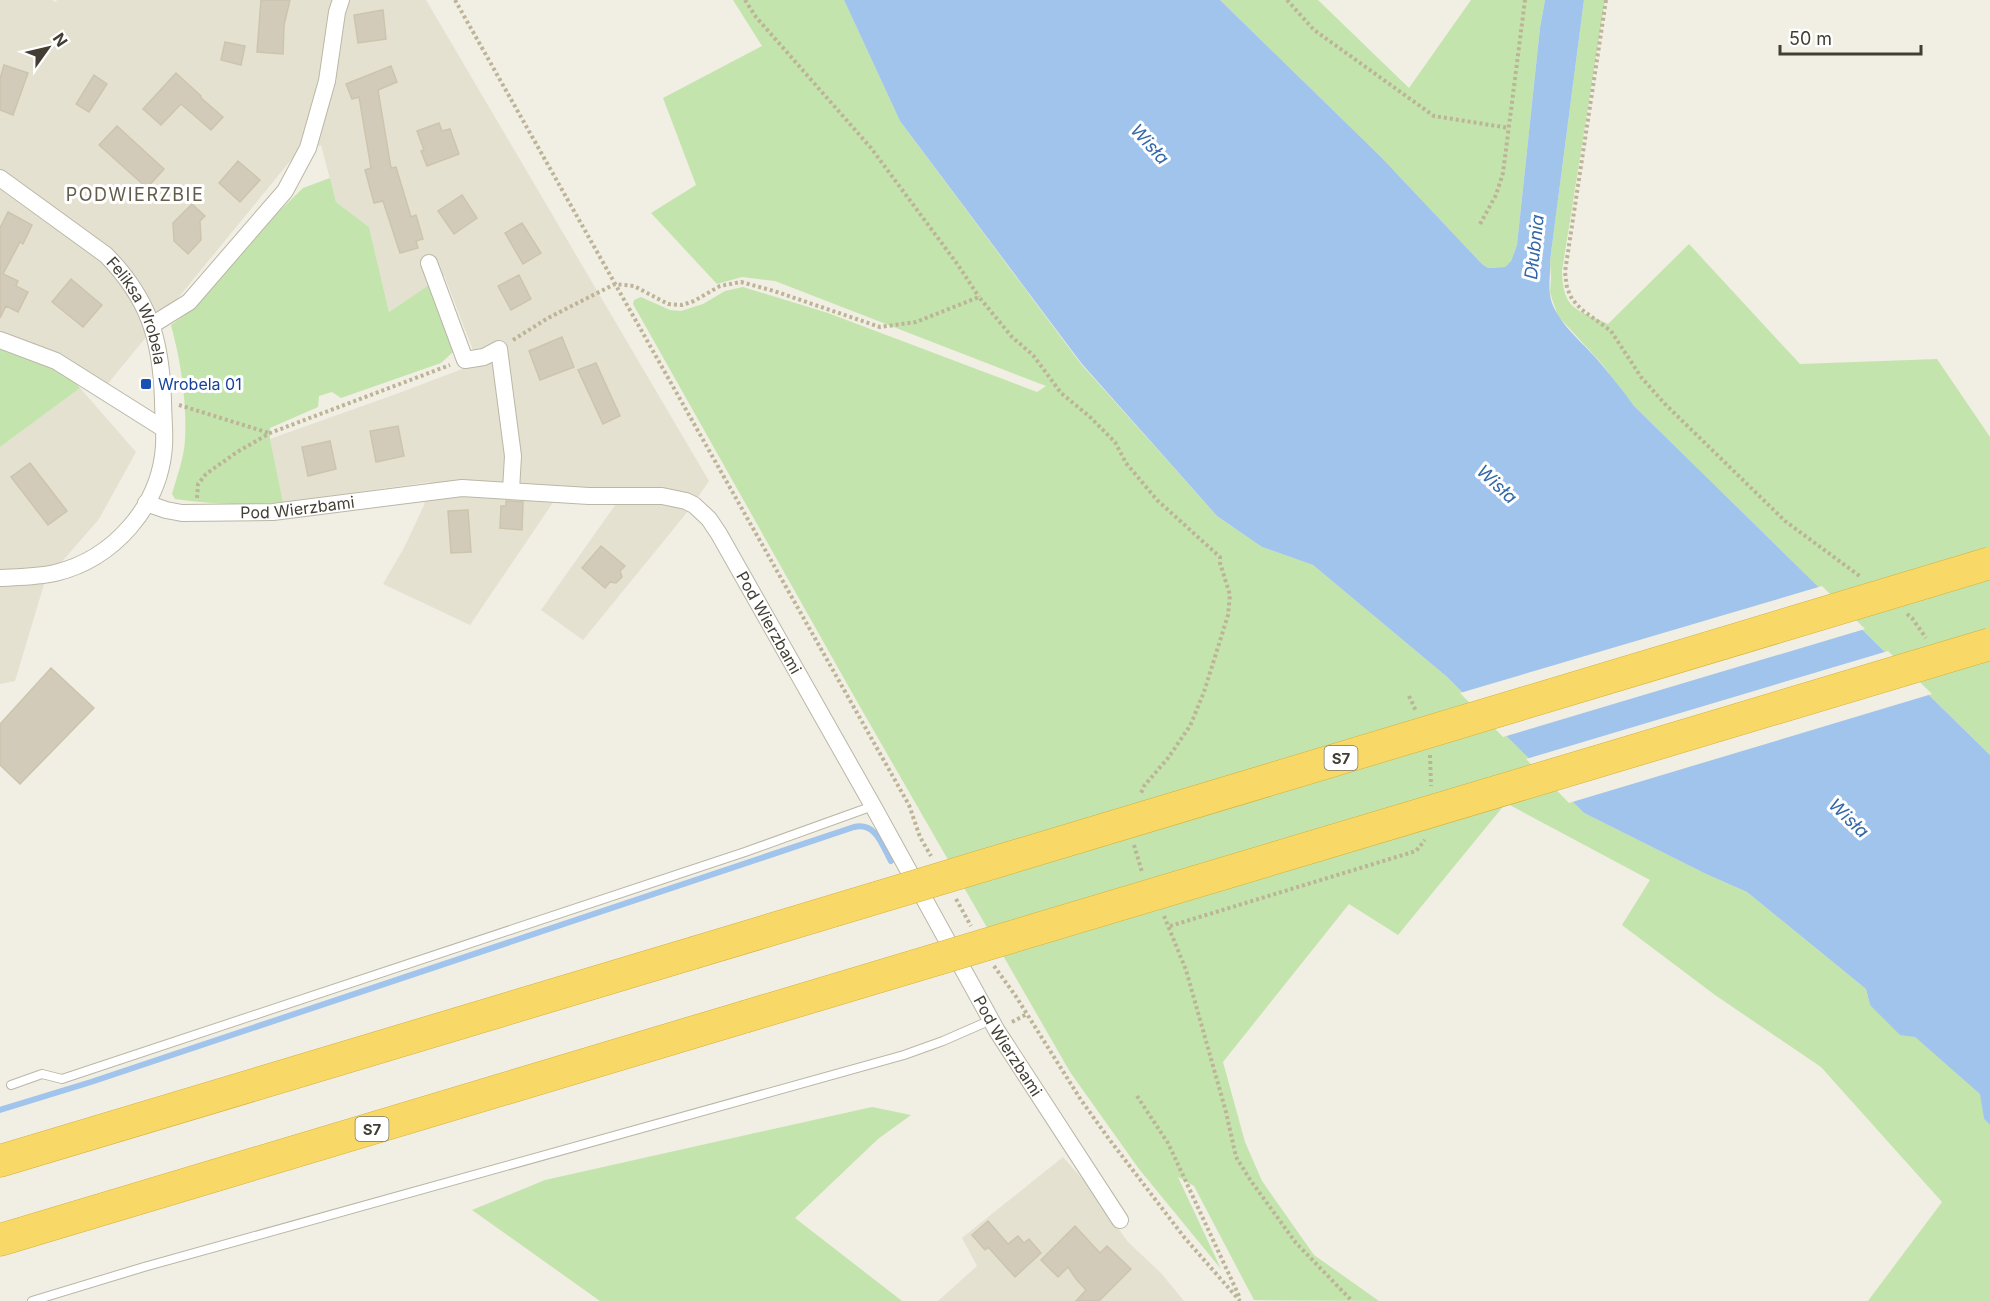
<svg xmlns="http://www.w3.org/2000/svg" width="1990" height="1301" font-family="Inter,sans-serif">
	<rect width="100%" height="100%" fill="#f1eee3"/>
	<path fill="#e4e1d1" d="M0,0H52L56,2L57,0H426L709,481L689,510L583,640L541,610L618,501H554L470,625L383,584L405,546L424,505L430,482L283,502L270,439L399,393L478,363L444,275L389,312L369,227L336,202L321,145L291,160L106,386L0,334Z
		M80,388L136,452L99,519L45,581L15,681L0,684V447Z
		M1063,1157L1085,1182L1128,1242L1161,1273L1184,1301H938L977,1266L962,1238Z"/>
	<path fill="#c4e4ad" d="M733,0H844L900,121L1081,364L1217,516L1262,547L1313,565L1446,676L1584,813L1706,874L1747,892L1866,989L1870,1005L1915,1037L1981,1094L1984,1119L1990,1125V1301H1868L1942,1202L1821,1067L1715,995L1622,925L1650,880L1506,803L1398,935L1349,904L1223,1062L1245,1142L1262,1181L1314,1255L1379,1301L1254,1300L1194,1186L1178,1177L1221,1269L1139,1169L1070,1072L859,705L633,304L634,300L641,297L670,310L681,311L703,304L725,291L743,287L828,313L1037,392L1046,386L775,281L742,277L717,284L651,213L696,185L663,98L762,46Z
		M1220,0H1318L1409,88L1471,0H1545L1540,28L1517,245L1511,261L1505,267L1488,268L1482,264L1381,157Z
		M1584,0H1605L1562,271C1563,310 1576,309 1608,324L1689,244L1800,364L1937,359L1990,437V755L1634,406L1602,364L1558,316L1550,293L1551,277L1550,261Z
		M330,178L336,202L369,227L389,312L429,285L453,352L441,363L341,398L332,392L319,396L318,407L270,428V439L283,502C246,506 211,504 175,499L172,494C177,476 184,458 185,440C187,402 181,362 171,325L185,315L260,230L303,188Z
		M0,346L70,377L80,388L0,447Z
		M872,1107L911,1115L878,1139L795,1218L902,1301H600L472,1210L545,1180Z"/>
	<path fill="#a0c4ec" d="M844,0H1220L1381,157L1482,264L1488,268L1505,267L1511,261L1517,245L1540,28L1545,0H1584L1550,261C1551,274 1547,290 1552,303C1561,327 1586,345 1602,365C1613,378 1624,392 1634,406L1990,755V1125L1984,1119L1980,1094L1915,1037L1900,1035L1870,1005L1866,989L1747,892L1706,874L1584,813L1446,676L1313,565L1262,547L1217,516L1082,364L900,121Z"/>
	<path fill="#f1eee3" d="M1822,586L1865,629L1503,737L1460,693Z
		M1888,651L1932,694L1569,803L1526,759Z"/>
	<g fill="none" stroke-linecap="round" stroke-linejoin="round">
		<path stroke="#a0c4ec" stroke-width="6" d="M0,1110L91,1082L854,827C876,822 882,845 891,861"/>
	</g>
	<path fill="#d2cbb9" stroke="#ccc4ad" stroke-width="1.5" d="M261,0H290L284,25L283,54L257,52Z
		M383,10L386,39L358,43L354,15Z
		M225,42L245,46L241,65L221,60Z
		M4,65L28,73L13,115L0,110V79Z
		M391,66L397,82L378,90L391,168L396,167L411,217L416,215L423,239L416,241L418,248L400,253L383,201L374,203L365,170L371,168L359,97L352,99L346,84Z
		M176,73L201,96L200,97L223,117L211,130L181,104L161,125L143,109Z
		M94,75L107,84L89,112L76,104Z
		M439,123L442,131L450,129L459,154L427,166L421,151L424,150L417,131Z
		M117,126L164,169L147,188L99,145Z
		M238,161L260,180L240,202L219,183Z
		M462,195L477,218L454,234L438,211Z
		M192,204L205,216L200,221L201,240L188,254L174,241L173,223Z
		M8,212L32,225L23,244L20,242L3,274L18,281L16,286L28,292L18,312L6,306L0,318V228Z
		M522,223L541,253L523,264L505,233Z
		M519,275L531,299L511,310L498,286Z
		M71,279L102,305L83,327L52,302Z
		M562,337L574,367L540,380L529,351Z
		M596,363L620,416L603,424L578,370Z
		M398,426L404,456L376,462L370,431Z
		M330,441L336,469L308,476L302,447Z
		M30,463L67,511L48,525L11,477Z
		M506,501L523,502L522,530L500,528L501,506H506Z
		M468,510L471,552L451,553L448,511Z
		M601,546L625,566L620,571L622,577L616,583L610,582L605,588L582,568Z
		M51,668L94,708L20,784L0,765V724Z
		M988,1221L1008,1244L1018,1236L1024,1243L1029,1239L1041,1253L1015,1277L988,1247L985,1250L972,1235Z
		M1075,1226L1100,1253L1107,1246L1131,1269L1099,1301H1076L1086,1290L1076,1279L1068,1267L1058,1277L1041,1260Z"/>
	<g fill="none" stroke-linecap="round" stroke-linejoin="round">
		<defs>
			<path id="lane" d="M11,1085L42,1074L62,1079L745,852L873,806
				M32,1301L144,1267L904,1055L943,1041L991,1020"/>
			<g id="street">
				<path id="s1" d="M0,178L106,255C149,299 161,339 163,400C163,415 165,431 164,446C160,507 113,559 55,573C37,577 18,577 0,578"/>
				<path d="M429,263L465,360L484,357L499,349L513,456L511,490"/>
				<path d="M152,325L189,302L285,191L308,148L327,81L337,12L341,0"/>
				<path d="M0,340L56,361L164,429"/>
				<path id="s2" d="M146,503L166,510L182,513L273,512L462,488L589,496H662L686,501L694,505L709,519L719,534L873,806L997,1031L1120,1220"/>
			</g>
			<path id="highway" d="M0,1161L693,953
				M0,1240L744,1017"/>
		</defs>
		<use href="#lane" stroke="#bbb7a6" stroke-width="10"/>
		<use href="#street" stroke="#bbb7a6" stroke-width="18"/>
		<use href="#highway" stroke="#d6af38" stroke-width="33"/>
		<path stroke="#bdb498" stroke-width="4" stroke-dasharray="3 3" stroke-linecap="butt" d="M455,0L909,805L920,837L931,856
			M745,0L756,17L871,148L958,265L979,297
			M1287,0L1314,30L1434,116L1509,128
			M1606,0L1565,272L1567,288L1572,299L1581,309L1611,331L1641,377L1665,404L1785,521L1861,577
			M1480,224L1496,195L1503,173L1525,0
			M513,340L548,318L615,284L634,286L668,304L682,305L694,301L720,286L741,282L774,291L880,327L916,322L979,297L1012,337L1033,355L1061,393L1089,416L1115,442L1126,463L1157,500L1220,557V563L1230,595L1228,615L1204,692L1190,726L1168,758L1144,786L1141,793
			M179,405L269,433
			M197,498L198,484L206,474L237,452L270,433L450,365
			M1907,614L1912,618L1926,638
			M1409,696L1416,711
			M1430,755L1431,786
			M1134,845L1142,872
			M956,899L971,926
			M1164,916L1186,970L1226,1112L1236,1157L1251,1181L1296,1243L1352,1301
			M1170,926L1416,851L1425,840
			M994,966L1015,995L1081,1100L1109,1139L1184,1237L1240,1301
			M1012,1022L1027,1014
			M1137,1096L1168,1143L1240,1298"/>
		<use href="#lane" stroke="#fff" stroke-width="8"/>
		<use href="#street" stroke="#fff" stroke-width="16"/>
		<use href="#highway" stroke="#f8d967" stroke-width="32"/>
		<defs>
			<path id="highway-bridge" d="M693,953L1990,563
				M744,1017L1990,644"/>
		</defs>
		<use href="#highway-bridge" stroke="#d6af38" stroke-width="33" stroke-linecap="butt"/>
		<use href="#highway-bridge" stroke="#f8d967" stroke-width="32"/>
	</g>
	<rect fill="#1a4fb4" stroke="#fff" stroke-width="2" x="140" y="378" width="12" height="12" rx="3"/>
	<g text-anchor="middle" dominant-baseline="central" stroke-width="6" stroke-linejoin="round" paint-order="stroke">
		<g fill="#fff" stroke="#7b7871" stroke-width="1.5">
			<rect x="1324.5" y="746" width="33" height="24" rx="4.5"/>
			<rect x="355.5" y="1117" width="33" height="24" rx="4.5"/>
		</g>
		<g font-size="15" font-weight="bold" fill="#423e34">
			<text x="1341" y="758">S7</text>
			<text x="372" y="1129">S7</text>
		</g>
		<g font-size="16" fill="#423e34" stroke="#fff">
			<text stroke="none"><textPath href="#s1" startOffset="196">Feliksa Wrobela</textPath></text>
			<text stroke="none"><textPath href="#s2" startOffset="153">Pod Wierzbami</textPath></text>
			<text stroke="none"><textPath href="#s2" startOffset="693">Pod Wierzbami</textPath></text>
			<text stroke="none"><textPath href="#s2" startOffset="1179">Pod Wierzbami</textPath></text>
		</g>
		<g font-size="16" fill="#164399" stroke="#fff" text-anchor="start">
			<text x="158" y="384">Wrobela 01</text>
		</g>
		<g font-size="18" font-style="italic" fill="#3268a8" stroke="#fff">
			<text transform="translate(1150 144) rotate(48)">Wisła</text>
			<text transform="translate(1534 247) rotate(-84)">Dłubnia</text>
			<text transform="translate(1497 484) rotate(43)">Wisła</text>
			<text transform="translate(1849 818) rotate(44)">Wisła</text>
		</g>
		<g font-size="18" letter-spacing="1.5" fill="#645d4b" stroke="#fff">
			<text x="135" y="194">PODWIERZBIE</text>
		</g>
	</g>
	<g transform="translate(48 48) rotate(56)" stroke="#ffffff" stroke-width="4.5" paint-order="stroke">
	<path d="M0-4.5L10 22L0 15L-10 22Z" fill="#423e34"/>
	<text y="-9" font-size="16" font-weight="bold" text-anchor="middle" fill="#423e34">N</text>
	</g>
	<path d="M1780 45v9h141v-9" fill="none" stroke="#423e34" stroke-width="3"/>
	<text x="1789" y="45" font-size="18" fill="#423e34" stroke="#ffffff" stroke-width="4.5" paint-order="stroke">50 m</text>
</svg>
